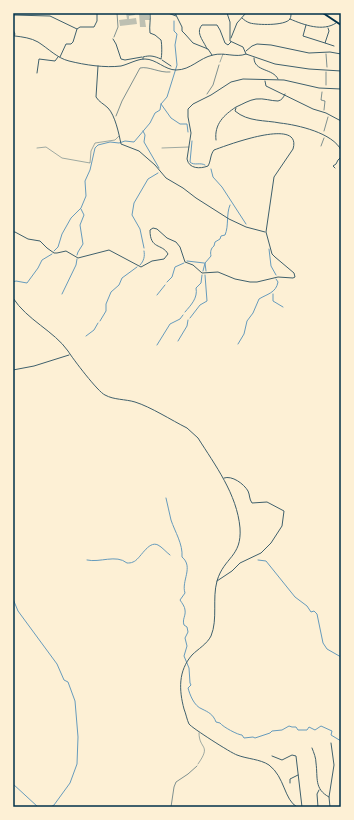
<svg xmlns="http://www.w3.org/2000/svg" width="354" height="820" font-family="'Nunito Sans',sans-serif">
	<rect width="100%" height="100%" fill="#fdf0d5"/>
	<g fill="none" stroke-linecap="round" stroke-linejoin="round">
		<path stroke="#669bbc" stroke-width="1" d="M161,104L171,118L180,124H187L188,132
			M143,131L145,135L144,142L159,168
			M192,141L190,162C194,166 200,162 205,165
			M211,169L213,177L222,187L246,224
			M144,248L140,229L132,215L134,203L148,179L158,173
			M269,249L271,266L276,275
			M54,251L58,247L62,234L71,218L81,208L86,196L85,181L90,170L95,148L98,145L110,142L119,143L125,141L134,142L150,123L155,113L160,110L161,104L167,97L177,65L175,45L177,34L174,31V21
			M77,255L78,252L83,244L80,225L84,215L81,209
			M187,261L204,263
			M205,263L206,271
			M140,265C144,261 145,256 144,251
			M203,271L205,263L211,256C210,252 211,248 214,246L215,242L220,239L221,236L225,235C229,226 226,214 230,205
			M13,282L16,281L27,283L38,268L42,260L52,254
			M167,282L172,277L175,267L184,263
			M62,294L76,265L77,259
			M273,294V301L283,307
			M157,295L165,285
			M185,312C191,305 198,298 196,288L201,283L202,275
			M190,318L200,305L207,301L205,275
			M100,321L106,311V304L111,292L119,285L122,278L137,267
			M86,336L94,330L98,323
			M178,341L187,326L188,320
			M238,344L244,334L247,321L253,313L259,299C267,294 276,293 278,282L276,279
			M157,345L170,324L180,319L183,315
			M166,498C168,505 169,513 171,520C175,532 183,544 182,557C194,567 181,581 185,593L180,600C182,603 185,607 185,610C186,616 182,619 184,625L187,627L188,632L185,638L187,646L184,656L189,668L190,683L191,685L188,688C190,695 194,706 202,709C208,712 213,714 216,722L220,723C223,727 238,735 242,735L244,738L253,737L255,738L270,733L272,731L282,730L289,726L292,727H296L298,730H307L309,727L315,730L321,726L332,731L331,735L341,741
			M87,560C100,563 116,554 127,563C129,563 131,563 133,562C140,560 148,540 158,545C162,547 166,552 170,555
			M258,560L266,561L295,597L307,606L311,612L314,611L317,614L323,643L327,649L341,657
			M13,599L18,611L57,664L64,680L68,682L75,701L78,737L77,764L70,783L54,805L51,807
			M13,784L38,807"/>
	</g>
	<path fill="#bec0b2" d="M126,13H135V15L129,16V19L136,18L137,24L120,26L119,20L127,19Z
		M139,13H149L150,20H145L146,27H140Z"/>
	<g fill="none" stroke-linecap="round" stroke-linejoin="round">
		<path stroke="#003049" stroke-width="0.5" d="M114,37L118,27L117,13
			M326,54L327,67
			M326,85V72
			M322,92L321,100L325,101L324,110
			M207,94L213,85L219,65
			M116,116L122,101L140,68C149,66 159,73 170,72
			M324,131L328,117
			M321,146L324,138
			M171,807L174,787L176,782L188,774L197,766"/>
		<path stroke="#3f606c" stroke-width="0.5" d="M220,62L223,54
			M37,148L46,147L62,158L90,163L91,151L95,143L115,140L119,136
			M162,148L189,147
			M198,764C212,744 199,750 199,733"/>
		<path stroke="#3f606c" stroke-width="1" d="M168,13L176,16
			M175,13L182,27V31L185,34L193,43L208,49L212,55
			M227,13L230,22V41L243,47L246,54
			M13,15L50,16L77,29L80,27H94L97,21V13
			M242,18C244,20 247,22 250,23C257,25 285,26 290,19C291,17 291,15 291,13
			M290,19C304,25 323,32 336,23
			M306,25L303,36L325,43
			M328,28L329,31L325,43L334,46
			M13,30L15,34L13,38
			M15,36C23,37 31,38 38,42C49,49 57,58 69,61C85,65 105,68 121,66C129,64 137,59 145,59C156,59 165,70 176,70C191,70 199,58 213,55C224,52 236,58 246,54L275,64L309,69L341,71
			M231,38L237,23L246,13
			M113,39L116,44L121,59L125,60L142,57
			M207,49C204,41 195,33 202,25H217L220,30L225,43L228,45L231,42
			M246,51L252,46L257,44L271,45L309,53L330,52L341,54
			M60,57L66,44H71L73,42L77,29
			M254,58C254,72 273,68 278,79
			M143,59V57C150,55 154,56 161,59C162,56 162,44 161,40L155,35L150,33C149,26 151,20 150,13
			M162,60L171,66
			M98,66L96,97C99,102 104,104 108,108C115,115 119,134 121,144L139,151L155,165L166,178L183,188L196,198L229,219L246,227L265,232
			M37,73L39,59L55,61L58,57
			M265,81L266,86L313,109L326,113L341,121
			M236,108L235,111C248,122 265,120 280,123C298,125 333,133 341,150
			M216,140C214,124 224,115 236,107C243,104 249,100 256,99C264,98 271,101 278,101C282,100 283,98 285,94
			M335,168L333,166L336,164L338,160L341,157
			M13,232H15L28,239L40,241L47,248L54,253H57L66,251L78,258L109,250L141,267L152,261L164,259L168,254C162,243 150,250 150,230L153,228L157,229L167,238L176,242L180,247L185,262L193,265L202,273L218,272L235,279L250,282H257L278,277L293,278L295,277L294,273L275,257L272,254L266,232L274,177L293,149C303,116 225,146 214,150C210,155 211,161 208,166C200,169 189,169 187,159L191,133L188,117V109L193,104L211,95L231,82L243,79L284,80L319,88L341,89
			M13,298C27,320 54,331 68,351C73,359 98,392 105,395C114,400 125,399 135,402C151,407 171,420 187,428L198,438C215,465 237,494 240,528C242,557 224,557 217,581C212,599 218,619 211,636C207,644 198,649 192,655C178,671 179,690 184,709C186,714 187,720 189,724C192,728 231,753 237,755C247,759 260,759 269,765C285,777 284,800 297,807
			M13,370L34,366L69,355
			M217,581L232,571L240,563L261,553L271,543L282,526L284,511L267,502L252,503C249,499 250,495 248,491C244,484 232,475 224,478
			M312,748C314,753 316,758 316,763C318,778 314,789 329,797
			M272,756L282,760L292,755L296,756L302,807
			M290,783V779L298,775
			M318,807L317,794L319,790
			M330,807L329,797L334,765L331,743"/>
		<path stroke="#003049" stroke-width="2" d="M323,13L341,25"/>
	</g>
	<rect width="354" height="820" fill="none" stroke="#fdf0d5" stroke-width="28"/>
	<rect x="14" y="14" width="326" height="792" fill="none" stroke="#003049" stroke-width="1.5"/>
</svg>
